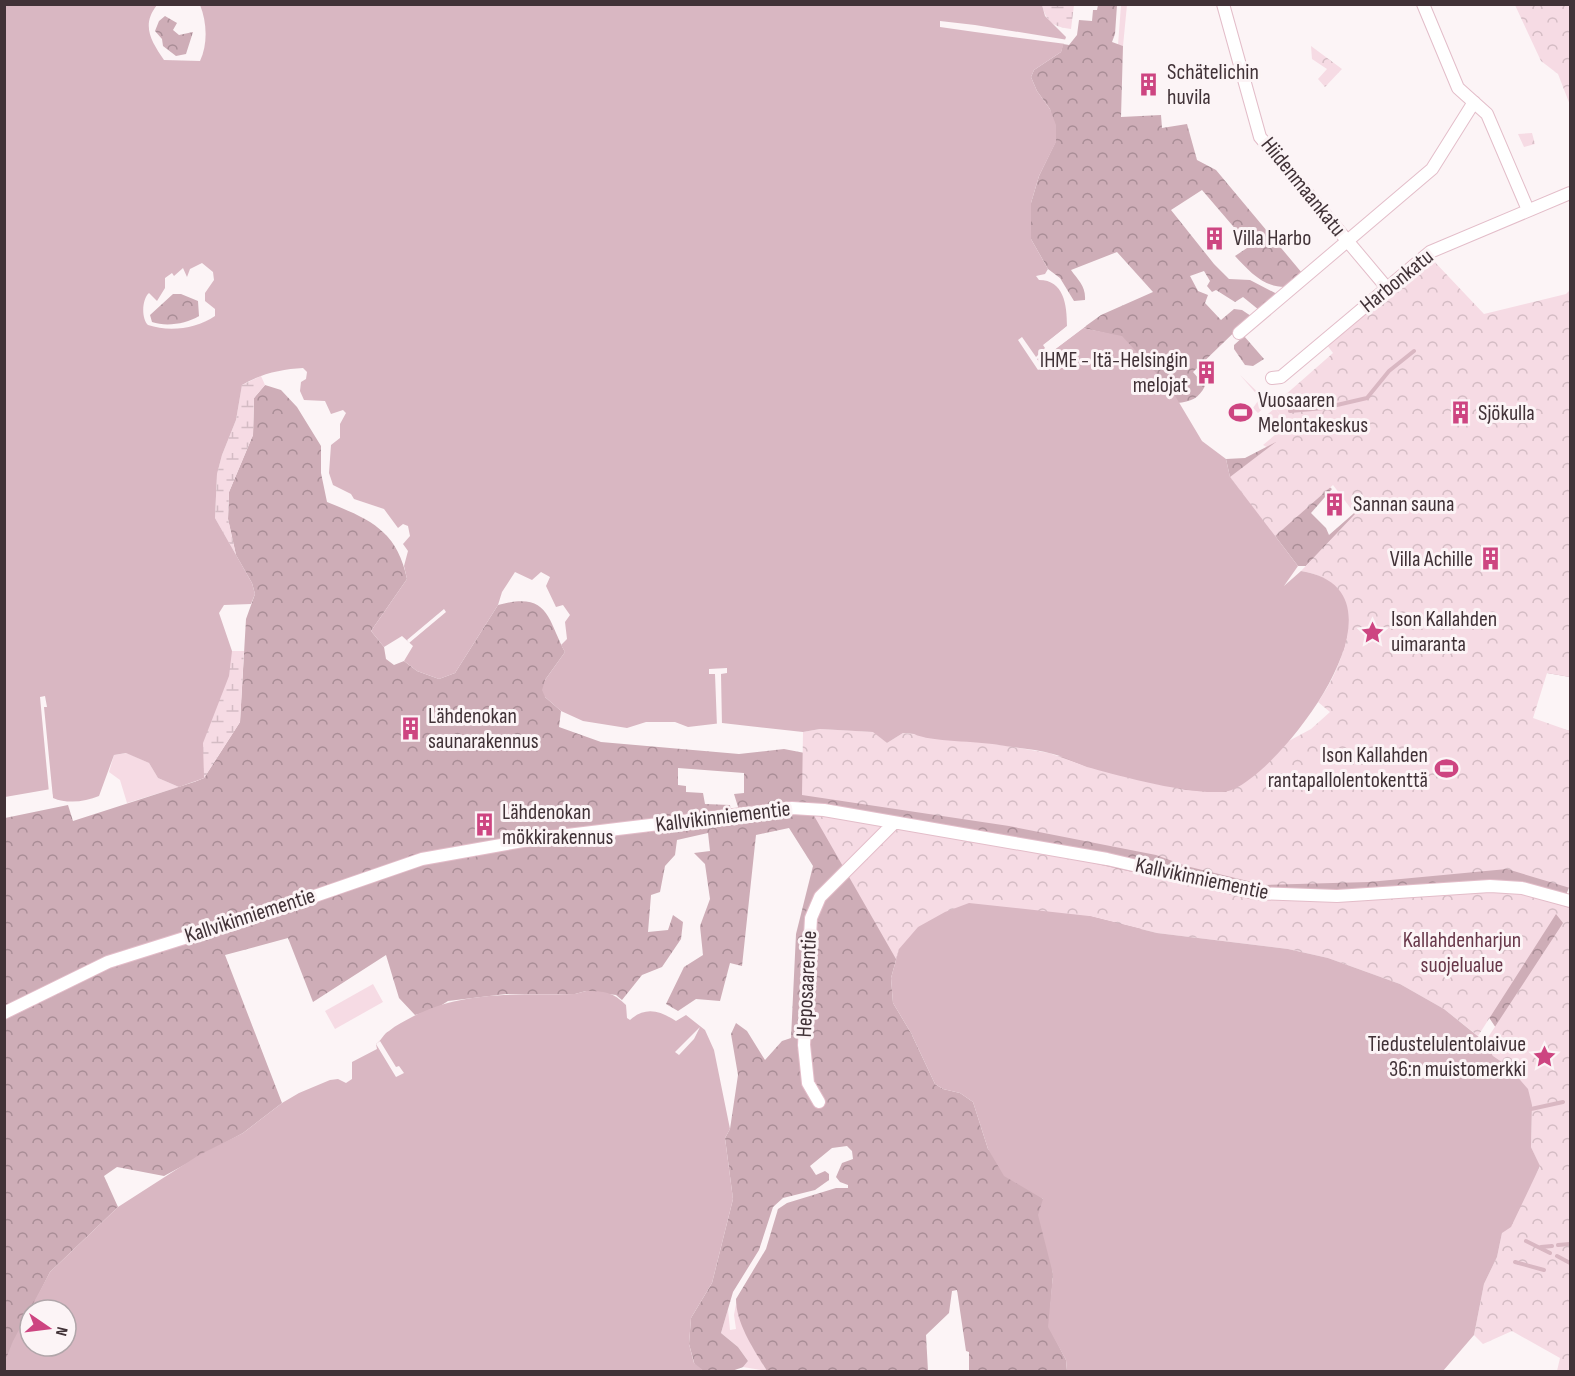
<svg xmlns="http://www.w3.org/2000/svg" width="1575" height="1376" font-family="'Sofia Sans Condensed',sans-serif">
	<defs>
		<pattern id="forest-crowns" width="20" height="18" patternUnits="userSpaceOnUse" patternTransform="scale(1.5)"><rect width="20" height="18" fill="#ceadb7"/><path d="M2 6a3 3 0 1 1 6 0M12 15a3 3 0 1 1 6 0" fill="none" stroke="#a98d96"/></pattern>
		<pattern id="wetland-marsh" width="20" height="14" patternUnits="userSpaceOnUse" patternTransform="scale(1.5)"><rect width="20" height="14" fill="#f6dbe4"/><path d="M1 5h8M5 5V1M11 12h8M15 12V8" fill="none" stroke="#d4bcc4"/></pattern>
		<pattern id="park-crowns" width="20" height="18" patternUnits="userSpaceOnUse" patternTransform="scale(1.5)"><rect width="20" height="18" fill="#f6dbe4"/><path d="M2 6a3 3 0 1 1 6 0M12 15a3 3 0 1 1 6 0" fill="none" stroke="#d4bcc4"/></pattern>
	</defs>
	<rect width="100%" height="100%" fill="#fcf4f6"/>
	<path fill="#f6dbe4" d="M1121,5H1127L1123,46L1118,45Z
		M1240,375L1269,403L1258,413L1253,408L1260,398Z
		M1275,408L1335,482L1263,445L1276,434L1262,419Z
		M127,753L149,763L158,778L179,787L127,803L120,780L109,772L114,755Z
		M373,984L383,1002L335,1029L325,1011Z
		M736,1304L751,1344L767,1371L743,1367L748,1361L738,1347L721,1333L728,1309L730,1330L736,1329L734,1315Z"/>
	<path fill="url(#forest-crowns)" fill-rule="evenodd" d="M1098,5H1117L1115,34L1112,42L1123,46L1121,117L1161,115L1162,128L1187,124L1197,160L1216,170L1302,273L1285,287C1263,287 1249,271 1235,256L1250,246L1202,190L1171,210L1214,264L1229,279L1250,280L1277,294L1259,310L1243,297L1235,302L1216,290L1212,292L1207,286L1210,281L1204,271L1190,276L1198,291L1208,295L1205,303L1221,320L1234,309L1242,310L1251,316L1193,372L1205,386C1199,398 1191,402 1177,403L1122,337L1083,328L1101,315L1153,292L1117,252L1071,270C1078,280 1086,286 1085,300L1074,301L1060,278L1048,269L1031,239V203L1039,176L1056,141L1050,109L1037,91L1031,77L1034,70L1061,52L1063,44L1069,45L1077,35L1079,20L1092,21L1093,10H1097Z
		M165,16L177,23L173,30L179,35L193,32L186,54L176,56L163,46L162,39L155,31L159,21Z
		M173,294H181L198,301L199,316C186,324 166,327 152,322L150,315Z
		M1244,336L1264,359L1253,366L1245,365L1234,349V345Z
		M265,385L281,390L297,407L321,446V473L327,502C369,519 397,530 407,579L371,631L384,647L386,659L394,665L404,661L417,671L439,679L455,673L498,605C549,591 547,618 565,652L545,680V697L561,711L559,727L601,742L739,754L784,749L810,754L1355,759L1331,540L1306,566H1298L1230,477L1226,459L1245,458L1276,442L1332,489L1311,513L1326,528L1329,535L1361,507L1570,677L1547,673L1423,692L1570,731V885L1562,905L1570,908L1538,1091L1486,1013L1237,921L899,949L891,978L893,1003L911,1033L935,1084L943,1089L960,1093L973,1102L988,1149L1043,1199L1053,1274L1049,1327L1066,1360L1067,1371H969V1352L966,1351L957,1290L952,1291L949,1313L926,1335L928,1371H767C755,1351 736,1324 736,1299L766,1249L778,1209L787,1203L836,1188H848V1185L840,1182L836,1177L842,1163L853,1159L852,1151L847,1146L832,1148L810,1166L816,1175L825,1171L829,1174V1180L815,1190L783,1198L773,1207L759,1250L733,1292L721,1333L738,1347L748,1361L743,1367L732,1371H704L695,1366L689,1344L691,1318L712,1283L733,1199L725,1138L730,1129L738,1075L731,1034L736,1023L747,1031L765,1060L782,1041L791,1038L796,934L813,866L789,828L756,835L742,966L730,963L720,1001L696,999L678,1011L666,1004L684,967L703,955L700,926L710,899L705,864L694,853L710,851L708,833L677,840L675,855L665,866L660,892L651,895L648,932L668,930L673,915L683,922L681,939L662,967L642,975L622,1000L616,995L586,991L575,994H506L448,1001L434,1010L415,1015L399,998L386,955L313,1002L288,938L225,955L282,1103L243,1133L164,1176L117,1167L104,1176L118,1207L50,1272L5,1361V818L68,805L73,821L194,782L204,778L240,722L246,619L255,594L252,583L236,555L228,519L229,492L253,435L254,398ZM678,768L744,773V793L734,794L739,810L731,812L730,805L705,804L703,793L686,792V786L678,785Z"/>
	<path fill="url(#wetland-marsh)" d="M1042,5H1074L1071,29C1054,27 1046,22 1042,5Z
		M261,376L265,385L254,398L253,435L229,492L228,519L236,555L215,518L217,474L222,455L236,420L242,385Z
		M232,651H244L240,722L204,778L194,782L171,665Z"/>
	<path fill="url(#park-crowns)" d="M1515,5H1570V105L1558,74L1541,61Z
		M1311,46L1342,69L1325,87L1318,79L1327,69L1312,59Z
		M1532,133L1535,144L1524,147L1518,134Z
		M1430,257L1484,314L1566,294L1570,290V677L1547,673L1533,718L1570,731V888L1507,869L1369,882L1264,885L1186,866L1156,855L1009,826L802,795L803,732L820,729L874,732L887,743L903,733L983,742L1049,753L1086,766L1186,790L1226,792L1275,756L1285,743L1311,729L1330,712L1318,702C1347,661 1374,583 1301,571L1355,514L1333,485L1274,537L1230,477L1276,442L1290,427L1275,408L1276,403L1333,353L1327,345Z
		M813,814L1016,846L1258,900L1516,892L1570,908V1371H1557L1560,1358L1512,1331L1483,1344L1474,1335L1484,1284L1497,1257L1502,1233L1540,1167L1531,1147L1532,1105L1508,1066L1493,1056L1485,1042L1563,923L1556,914L1478,1036L1444,1009L1400,984L1328,958L1288,949L1157,933L1089,916L899,949L896,959Z"/>
	<path fill="#d9b7c2" fill-rule="evenodd" d="M5,5H157C141,25 151,41 164,60L200,61C208,44 207,22 200,5H1042L1045,16L1066,37L1061,52L1034,70L1031,77L1037,91L1050,109L1056,125V142L1039,176L1031,203V239L1048,269L1045,274L1036,276L1039,280C1064,280 1067,305 1067,326L1044,345L1050,353L1083,328L1122,336L1171,389L1202,441L1226,459L1230,477L1298,566L1284,586L1301,571C1419,590 1288,764 1234,789C1209,801 1116,775 1087,767C1076,763 1065,757 1053,754C1036,749 1017,748 999,745C978,741 930,742 914,734L903,733L887,743L873,732L820,729L803,732L722,723L688,727L675,722H646L627,728L583,721L561,711L545,697L542,690L545,680L565,652L561,645L567,639L565,622L570,615L563,605L556,607L546,586L550,577L541,572L532,580L515,572L502,592L498,605L455,673L439,679L417,671L404,661L413,646L402,636L384,647L371,631L407,579L404,566L408,551L403,544L410,536L408,526L403,524L398,528L384,509L354,499L351,494L333,485L329,473L331,445L340,438V424L346,413L343,410L331,414L325,401L304,400L300,391L301,382L306,379L307,372L303,368C282,369 260,374 242,385L236,420L222,455L217,474L215,518L252,583L255,594L251,604L224,605L219,613L232,651L229,676L203,743L204,778L179,787L158,778L149,763L126,753L114,755L99,796C85,802 67,804 53,798L51,789L5,797ZM202,263L213,272L214,280L205,293V301L215,309V316C196,329 169,332 148,325C141,318 142,299 149,293L157,301L165,288V278L172,273L174,276L183,268L187,277L190,269Z
		M969,903L1089,916L1157,933L1288,949L1328,958L1400,984L1444,1009L1485,1042L1493,1056L1508,1066L1528,1089L1532,1105L1531,1147L1540,1166L1511,1227L1502,1233L1497,1257L1484,1284L1474,1335L1443,1371H1067L1066,1360L1048,1327L1053,1274L1038,1215L1043,1199L1004,1176L988,1149L973,1102L960,1093L943,1089L935,1084L911,1033L893,1003L891,978L899,949L918,927L945,912Z
		M586,991C604,991 613,992 626,1005L627,1018L630,1020C646,1006 660,1011 676,1021L686,1015L705,1030L714,1050L730,1129L725,1138L733,1199L712,1283L691,1318L689,1344L694,1363L704,1371L5,1372V1361L13,1341L50,1272L118,1207L199,1155L243,1133L282,1103L299,1093L330,1080L338,1079L346,1083L352,1079V1062L377,1049L376,1044C382,1040 383,1034 389,1031C396,1025 405,1021 412,1017C463,990 519,995 575,994ZM30,1310H66V1346H30Z"/>
	<path fill="#fcf4f6" d="M940,21L975,25L1068,40L1066,44L975,32L940,27Z
		M1070,324L1048,346L1050,349L1081,326H1086L1050,353L1037,359L1043,367L1038,370L1018,340L1022,337L1036,357L1045,348L1043,345Z
		M444,609L446,612L409,643L407,640Z
		M727,668V673L721,674L722,726L717,727L715,674H709V669Z
		M45,696L47,707H44L53,798H50L49,793L40,697Z
		M700,1027L694,1039L679,1055L675,1052Z
		M380,1041L396,1067L399,1066L404,1073L396,1077L376,1044Z"/>
	<g fill="none" stroke-linecap="round" stroke-linejoin="round">
		<path stroke="#d9b7c2" stroke-width="4" d="M1290,411L1324,408L1367,398L1389,371L1414,351
			M1531,1109L1563,1102
			M1526,1241L1550,1253
			M1558,1245L1570,1244
			M1541,1247L1552,1246
			M1557,1256L1570,1263
			M1515,1262L1544,1270"/>
		<defs>
			<path id="minor" d="M1223,4L1260,137L1387,288
				M1423,4L1458,88L1487,114L1528,210
				M1239,333L1432,169L1474,102
				M1272,378L1281,377L1430,252L1570,193
				M4,1013L108,962L280,908L422,859L534,839L792,808L824,810L1107,859L1254,893L1337,896L1490,886L1522,888L1570,901
				M819,1102L808,1083L804,1045L811,918L820,897L894,823"/>
		</defs>
		<use href="#minor" stroke="#e3bdc9" stroke-width="14"/>
		<use href="#minor" stroke="#fff" stroke-width="12"/>
	</g>
	<defs>
		<symbol id="building-bare" viewBox="-9 -9 18 18"><path d="M-4-6H4V6H1V3H-1V6H-4ZM-2.5-4.3h1.7v1.8h-1.7ZM.8-4.3h1.7v1.8H.8ZM-2.5-1h1.7V.8h-1.7ZM.8-1h1.7V.8H.8Z" fill="#cd4581" stroke="#fcf4f6" stroke-width="2.5" paint-order="stroke"/></symbol>
		<symbol id="stadium-bare" viewBox="-9 -9 18 18"><path d="M0-5a6.5 5 0 1 0 0 10a6.5 5 0 1 0 0-10ZM-3.5-1.8h7v3.6h-7Z" fill="#cd4581" stroke="#fcf4f6" stroke-width="2.5" paint-order="stroke"/></symbol>
		<symbol id="sight-bare" viewBox="-9 -9 18 18"><path d="M0-6L1.8-2.2L6-1.7L2.9 1.2L3.7 5.4L0 3.3L-3.7 5.4L-2.9 1.2L-6-1.7L-1.8-2.2Z" fill="#cd4581" stroke="#fcf4f6" stroke-width="2.5" paint-order="stroke"/></symbol>
	</defs>
	<g fill-rule="evenodd">
		<use href="#building-bare" x="1132" y="68" width="33" height="33"/>
		<use href="#building-bare" x="1198" y="222" width="33" height="33"/>
		<use href="#building-bare" x="1190" y="356" width="33" height="33"/>
		<use href="#stadium-bare" x="1224" y="396" width="33" height="33"/>
		<use href="#building-bare" x="1444" y="396" width="33" height="33"/>
		<use href="#building-bare" x="1318" y="488" width="33" height="33"/>
		<use href="#building-bare" x="1474" y="542" width="33" height="33"/>
		<use href="#sight-bare" x="1356" y="616" width="33" height="33"/>
		<use href="#building-bare" x="394" y="712" width="33" height="33"/>
		<use href="#stadium-bare" x="1430" y="752" width="33" height="33"/>
		<use href="#building-bare" x="468" y="808" width="33" height="33"/>
		<use href="#sight-bare" x="1528" y="1040" width="33" height="33"/>
	</g>
	<g text-anchor="middle" dominant-baseline="central" stroke-width="6" stroke-linejoin="round" paint-order="stroke">
		<g font-size="22" fill="#413237" stroke="#fcf4f6" text-anchor="start">
			<text x="1167" y="72">Schätelichin<tspan x="1167" dy="25">huvila</tspan></text>
			<text x="1233" y="238">Villa Harbo</text>
			<text x="1188" y="360" text-anchor="end">IHME - Itä-Helsingin<tspan x="1188" dy="25">melojat</tspan></text>
			<text x="1258" y="400">Vuosaaren<tspan x="1258" dy="25">Melontakeskus</tspan></text>
			<text x="1478" y="413">Sjökulla</text>
			<text x="1353" y="504">Sannan sauna</text>
			<text x="1473" y="559" text-anchor="end">Villa Achille</text>
			<text x="1391" y="619">Ison Kallahden<tspan x="1391" dy="25">uimaranta</tspan></text>
			<text x="428" y="716">Lähdenokan<tspan x="428" dy="25">saunarakennus</tspan></text>
			<text x="1428" y="755" text-anchor="end">Ison Kallahden<tspan x="1428" dy="25">rantapallolentokenttä</tspan></text>
			<text x="502" y="812">Lähdenokan<tspan x="502" dy="25">mökkirakennus</tspan></text>
			<text x="1526" y="1044" text-anchor="end">Tiedustelulentolaivue<tspan x="1526" dy="25">36:n muistomerkki</tspan></text>
		</g>
		<g font-size="22" fill="#413237" stroke="#fcf4f6">
			<text transform="translate(1303 187) rotate(51)">Hiidenmaankatu</text>
			<text transform="translate(1397 281) rotate(-39)">Harbonkatu</text>
			<text transform="translate(723 817) rotate(-7)">Kallvikinniementie</text>
			<text transform="translate(1202 879) rotate(12)">Kallvikinniementie</text>
			<text transform="translate(250 916) rotate(-18)">Kallvikinniementie</text>
			<text transform="translate(807 984) rotate(-87)">Heposaarentie</text>
		</g>
		<g font-size="22" fill="#68384a" stroke="#fcf4f6">
			<text x="1462" y="940">Kallahdenharjun<tspan x="1462" dy="25">suojelualue</tspan></text>
		</g>
	</g>
	<rect width="1575" height="1376" fill="none" stroke="#413237" stroke-width="12"/>
	<g transform="translate(48 1328) rotate(104)"><circle r="28" fill="#fcf4f6" stroke="#b1a6aa" stroke-width="1.5"/>
	<path d="M0-4.5L10 22L0 15L-10 22Z" fill="#cd4581"/>
	<text y="-9" font-size="16" font-weight="bold" text-anchor="middle" fill="#413237">N</text>
	</g>
</svg>
